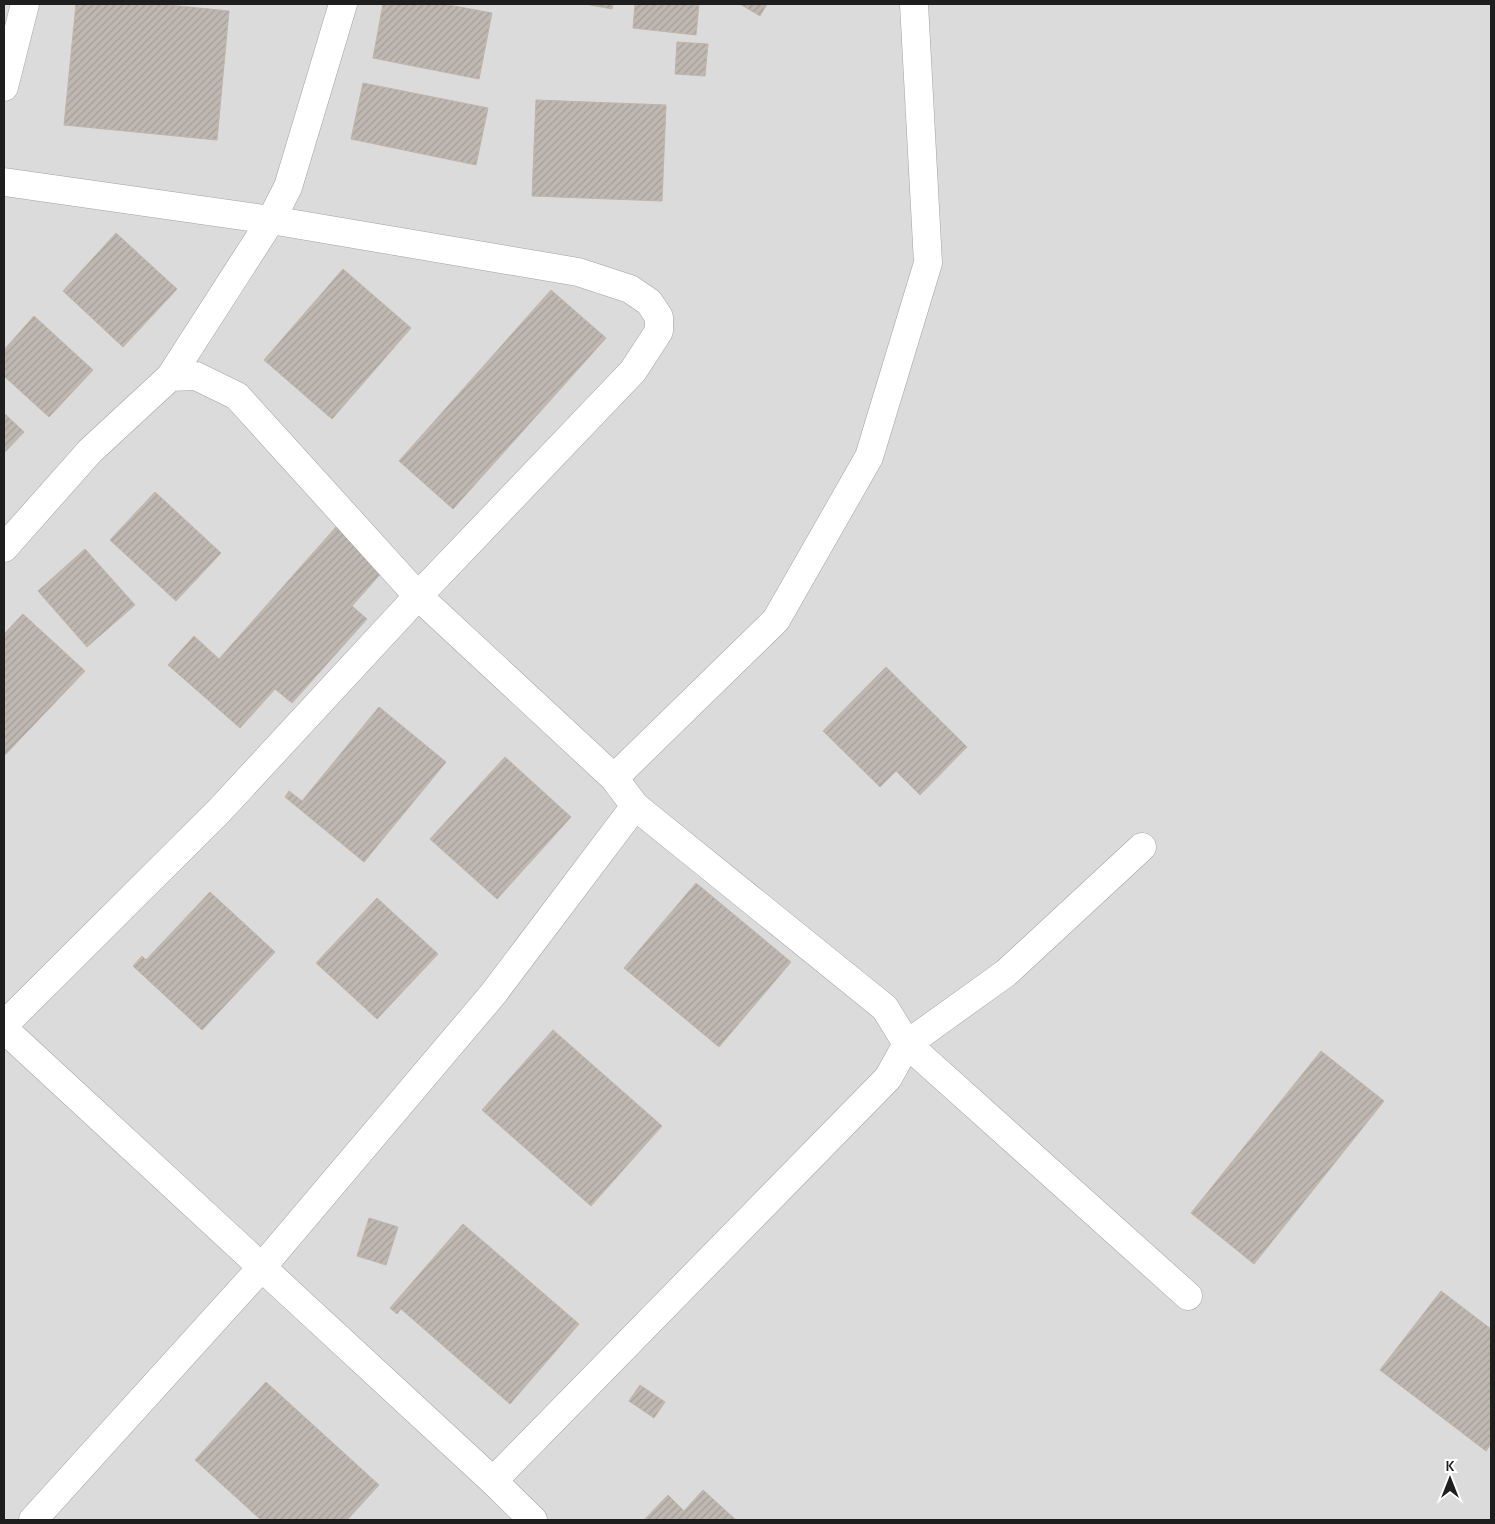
<svg xmlns="http://www.w3.org/2000/svg" width="1495" height="1524" font-family="Cabin,sans-serif">
	<defs>
		<pattern id="building-hatch" width="6" height="6" patternUnits="userSpaceOnUse" patternTransform="scale(1.25)"><rect width="6" height="6" fill="#bfb8b2"/><path d="M-1 1l2-2M0 6l6-6M5 7l2-2" fill="none" stroke="#a49e99"/></pattern>
	</defs>
	<rect width="100%" height="100%" fill="#eeece5"/>
	<path fill="#dcdbdb" d="M4,4H1491V1520H4Z"/>
	<path fill="url(#building-hatch)" stroke="#bfb4a9" d="M76,4H159L229,11L217,140L64,125Z
		M383,4H443L492,13L479,79L373,58Z
		M585,4H613L612,9Z
		M635,4H699L696,35L633,28Z
		M740,4H767L760,16Z
		M677,42L708,44L705,76L675,74Z
		M363,83L488,108L476,165L351,139Z
		M536,100L666,105L662,201L532,196Z
		M116,233L177,289L123,347L63,291Z
		M343,269L411,328L332,419L264,360Z
		M551,290L606,338L453,509L399,461Z
		M34,316L93,370L49,417L4,376V350Z
		M4,413L24,432L4,453Z
		M155,492L221,553L176,601L110,540Z
		M336,527L384,570L352,606L367,619L292,703L275,689L240,728L168,665L194,636L219,659Z
		M85,549L135,605L87,647L38,591Z
		M23,614L85,671L4,756V634Z
		M886,667L967,747L920,795L896,771L880,787L823,731Z
		M379,707L446,762L364,862L285,797L289,791L302,801Z
		M505,757L571,817L497,899L430,839Z
		M696,883L791,962L719,1047L624,968Z
		M210,892L275,952L202,1030L133,966L142,956L146,960Z
		M377,898L438,954L377,1019L316,963Z
		M553,1030L662,1126L591,1206L482,1110Z
		M1321,1051L1384,1101L1254,1264L1191,1213Z
		M369,1218L398,1227L386,1265L357,1256Z
		M463,1224L579,1324L510,1404L401,1309L397,1314L390,1308Z
		M1441,1291L1491,1329V1444L1486,1451L1380,1370Z
		M266,1382L379,1485L347,1520H261L195,1460Z
		M640,1385L665,1402L654,1418L629,1401Z
		M703,1490L736,1520H644L668,1495L684,1511Z"/>
	<g fill="none" stroke-linecap="round" stroke-linejoin="round">
		<defs>
			<path id="minor" d="M4,87L25,4
				M4,182L271,220L578,272L630,289L649,302L659,317V331L633,371L418,596L219,811L4,1025
				M170,377L271,220L288,187L343,4
				M4,548L90,451L170,377L196,376L237,396L418,596L614,778L635,806L885,1008L907,1044L888,1078L493,1481
				M614,778L776,620L869,457L928,263L914,4
				M1142,847L1006,973L907,1044L1188,1296
				M4,1029L493,1481L533,1520
				M33,1520L262,1267L493,994L635,806"/>
		</defs>
		<use href="#minor" stroke="#a2a2a2" stroke-width="29"/>
		<use href="#minor" stroke="#fff" stroke-width="28"/>
	</g>
	<rect width="1495" height="1524" fill="none" stroke="#1e1e1e" stroke-width="10"/>
	<g transform="translate(1450 1479)" stroke="#ffffff" stroke-width="4" paint-order="stroke">
	<path d="M0-4L9 19L0 12L-9 19Z" fill="#1e1e1e"/>
	<text y="-8" font-size="14" font-weight="bold" text-anchor="middle" fill="#1e1e1e">K</text>
	</g>
</svg>
